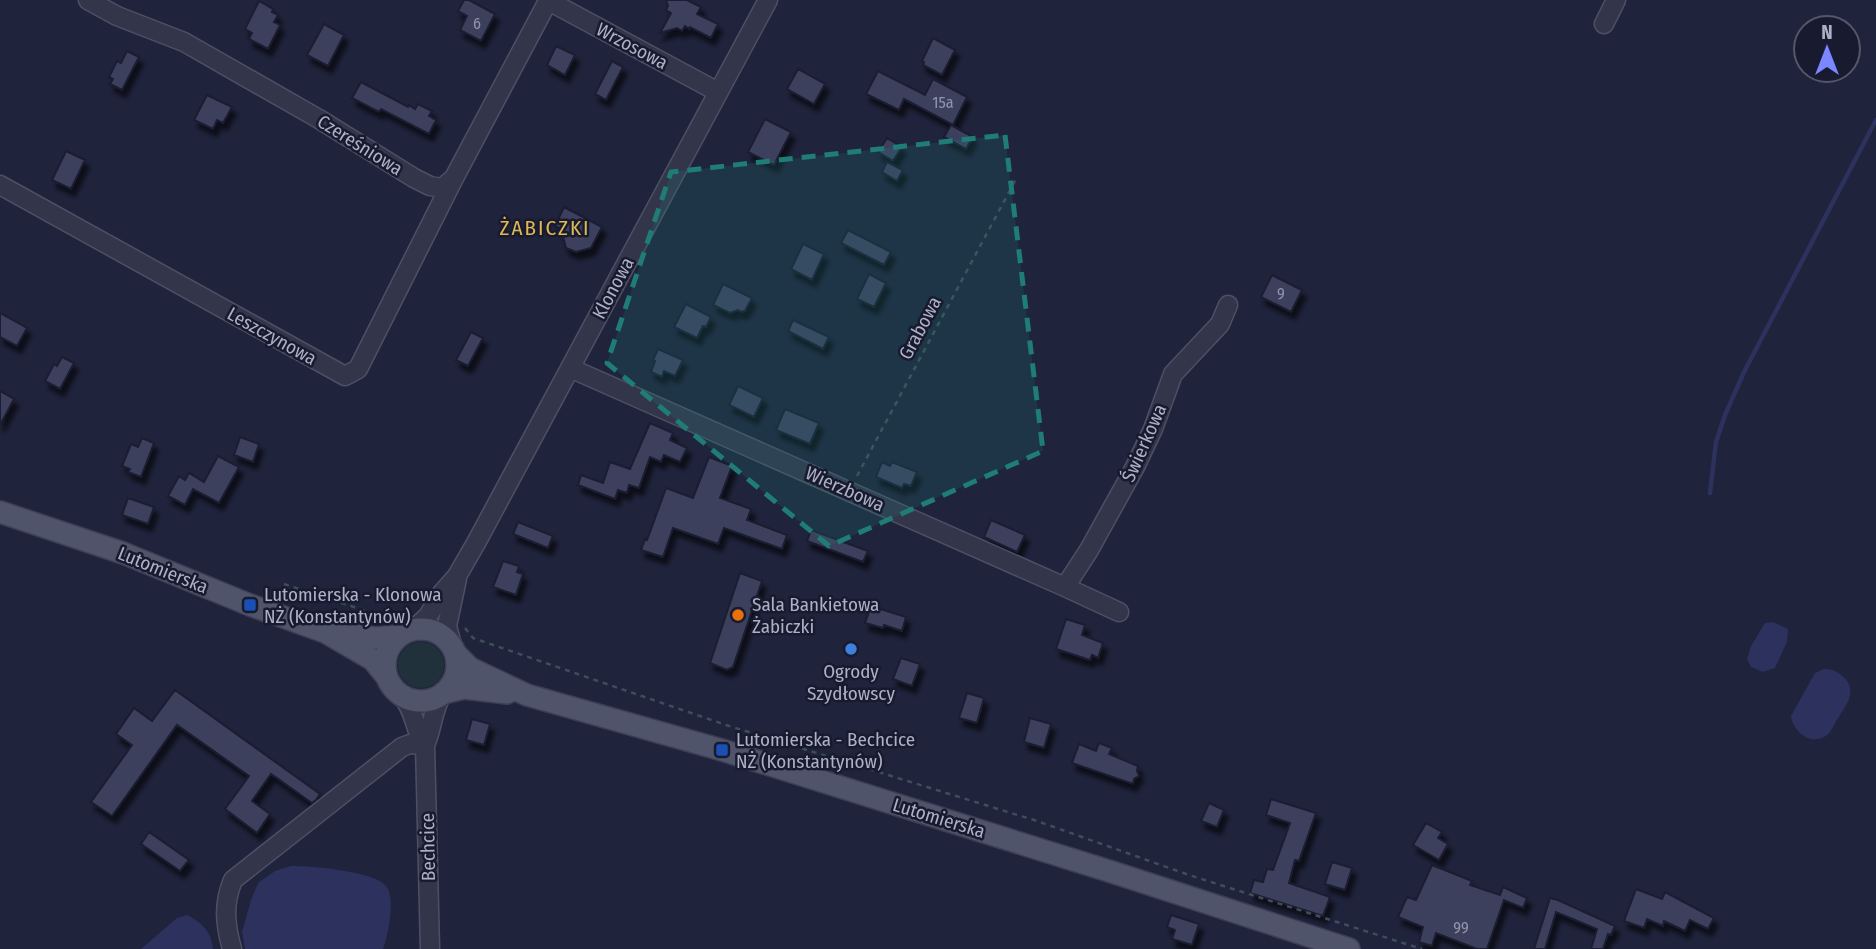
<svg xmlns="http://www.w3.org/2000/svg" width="1876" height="949" font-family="'Fira Sans Condensed',sans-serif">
	<defs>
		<filter id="shadow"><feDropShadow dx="4" dy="7" stdDeviation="2" flood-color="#0009"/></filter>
	</defs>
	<rect width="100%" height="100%" fill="#1f233b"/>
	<path fill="#21313c" d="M398 665a23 23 0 1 1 46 0a23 23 0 1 1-46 0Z"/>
	<path fill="#2c325d" d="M1773,622L1788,629L1787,642L1775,668L1763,672L1751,667L1747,659L1751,646L1765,623Z
		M1824,669C1831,669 1834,670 1840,674C1860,689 1847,704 1836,721C1834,725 1831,732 1827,735C1812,747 1793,732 1791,716L1815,673Z
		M291,866C311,866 374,871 386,886C396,896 388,937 383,949H245L242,932L251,900L258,883L275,871Z
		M187,915C201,922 212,932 213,949H141L177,918Z"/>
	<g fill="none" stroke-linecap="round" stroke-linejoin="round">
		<path stroke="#2c325d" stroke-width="4.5" d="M1710,493L1716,442L1725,415L1744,372L1876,120"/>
	</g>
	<path fill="#3d415d" stroke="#1a1d31" stroke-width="2" filter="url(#shadow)" d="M464,0H469L495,14L481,41L460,30L467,16L458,11Z
		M666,0H687L701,7L697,14L718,24L711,38L690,27L689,29L685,26L682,31L677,28L660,33L671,13L666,10L668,6Z
		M259,1L273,9L272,12L278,15L274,22L280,25L268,49L249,39L252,33L245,29Z
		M324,24L344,35L328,66L307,55Z
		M933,38L955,50L942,75L923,65L924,62L922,61Z
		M556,46L575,55L565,75L547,65Z
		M127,51L139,57L122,90L110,84L113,79L109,77L117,61L121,63Z
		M612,61L623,67L606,100L595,94Z
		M798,69L825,84L814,104L787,89Z
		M878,71L925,95L933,79L967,97L953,125L904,99L899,110L866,94Z
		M361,82L408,107L409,105L415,109L418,104L432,111L429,116L436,120L429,134L381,109L379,112L352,98Z
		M207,95L232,107L223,123L217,120L213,129L194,120Z
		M765,119L791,132L774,165L748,152Z
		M951,125L973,137L966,149L944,137Z
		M887,138L902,147L893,161L878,152Z
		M66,151L85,160L71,189L52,180Z
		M887,162L903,170L897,181L882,172Z
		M564,207L602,227L591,248L576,252L566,248L561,229L555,226Z
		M848,230L891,252L884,265L841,243Z
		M803,244L824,254L812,280L791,269Z
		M869,274L886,283L874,307L857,299Z
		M1272,275L1302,290L1291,312L1261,297Z
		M723,284L752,298L745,311L741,312L738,310L730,313L713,305Z
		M686,304L711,317L706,327L703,326L697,338L674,327Z
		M0,313L27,328L17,346L0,337Z
		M793,320L829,337L823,349L788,331Z
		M471,332L483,338L468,366L456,360Z
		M658,349L683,360L675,376L664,371L662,377L651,372L655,361L653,360Z
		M62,357L74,363L60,389L45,381L54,364L57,366Z
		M738,386L763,398L754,417L729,405Z
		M0,391L14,399L0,425Z
		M785,409L819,423L810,444L776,430Z
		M650,423L673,433L670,440L687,448L680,462L664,455L661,462L650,457L639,488L629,485L627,493L618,490L615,499L578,485L581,475L603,483L610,462L630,469Z
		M240,437L259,444L253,462L234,455Z
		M142,438L154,443L141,477L128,472L130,469L122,466L131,444L138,447Z
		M218,456L239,467L219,503L193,489L185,505L168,496L179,476L185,480L189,473L204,482Z
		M709,457L732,466L720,498L751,509L747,520L787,535L782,549L724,528L718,544L673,528L663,557L641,550L645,539L647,540L666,488L693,498Z
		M882,462L890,466L892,462L917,472L911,486L904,484L902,488L876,477Z
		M128,498L154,507L148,524L122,515Z
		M991,520L1025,535L1017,552L984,537Z
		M518,522L553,536L548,548L513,534Z
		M811,530L868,551L863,562L807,541Z
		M503,561L519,566L517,572L523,574L516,595L493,587Z
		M740,573L762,581L733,667L727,670L710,663Z
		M871,606L906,617L902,631L884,625L883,628L865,623Z
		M1066,619L1085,625L1082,635L1103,643L1098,658L1092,655L1090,660L1056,649Z
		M901,658L920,664L912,686L893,679Z
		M175,690L320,794L316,800L312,803L271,774L252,801L270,814L257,833L225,809L249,776L177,725L112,816L91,802L132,745L116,734L134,708L152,721Z
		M967,693L984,698L977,723L959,718Z
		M1030,718L1051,724L1044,748L1024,742Z
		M472,719L490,724L484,745L466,740Z
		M1099,743L1112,748L1109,754L1138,766L1137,771L1139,776L1134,779L1133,784L1072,763L1079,744L1096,751Z
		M1271,799L1316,813L1299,861L1295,860L1289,883L1330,897L1323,916L1250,893L1254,880L1263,882L1267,869L1273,870L1290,823L1266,815Z
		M1209,803L1224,810L1217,827L1201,821Z
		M1426,823L1442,832L1438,838L1448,844L1439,860L1413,845Z
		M149,832L189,860L180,871L141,844Z
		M1332,862L1352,868L1345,890L1325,884Z
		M1432,865L1472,881L1470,885L1500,895L1503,887L1527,898L1523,908L1504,900L1487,949H1477L1436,933L1432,946L1419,942L1423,927L1398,917L1407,897L1416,900Z
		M1636,889L1662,899L1665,892L1714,918L1708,929L1690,920L1685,931L1664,921L1663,926L1647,919L1644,928L1624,921Z
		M1550,898L1558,900L1615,926L1611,935L1608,934L1603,949H1591L1597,929L1556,912L1545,949H1534Z
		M1171,915L1199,924L1192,945L1172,939L1175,930L1167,927Z"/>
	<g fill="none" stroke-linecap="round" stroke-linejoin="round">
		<defs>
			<path id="minor" d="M88,0L117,16L184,42L319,119L414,178L430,186L442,188L454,178L548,1
				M547,0L718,92
				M1604,24L1616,0
				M0,185L345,376L358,369L454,178
				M570,368L1065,587L1119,612
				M1065,587L1089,550L1135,467L1153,429L1173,374L1220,324L1228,305
				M414,629L428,616L442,593L457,576L476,543L768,0
				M452,645L447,626L457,579
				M402,696C416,712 413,728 425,745
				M232,949C225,924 223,904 233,880L402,747L410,744L425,745
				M430,949L425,745C433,728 432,709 443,693"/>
			<path id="major" d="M0,512L123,553L250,605L325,632L373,660L386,676
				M385 665a36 36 0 1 1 72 0a36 36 0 1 1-72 0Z
				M338,633L376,638L398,636
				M455,653L470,668L527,695L722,750L1112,872L1349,949
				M443,693L464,688L507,693"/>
		</defs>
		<use href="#minor" stroke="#4d5065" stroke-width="21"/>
		<use href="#major" stroke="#3c3f54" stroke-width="24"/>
		<path stroke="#3e4e59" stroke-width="2.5" stroke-dasharray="5 5" stroke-linecap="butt" d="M857,476L1016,179
			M284,584L372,613
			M370,619L372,613L390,618
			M465,628L473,638L726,725L1037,821L1189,875L1422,949"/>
		<use href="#minor" stroke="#33364b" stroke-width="18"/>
		<use href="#major" stroke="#50546b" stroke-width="21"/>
	</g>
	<path fill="#1f7c77" fill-opacity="0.2" stroke="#1f7c77" stroke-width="5" stroke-dasharray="14 9" stroke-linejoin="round" d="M1005,135L1043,451L829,546L607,363L671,172Z"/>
	<g fill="#1a4fb4" stroke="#181b2f" stroke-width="2.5">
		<rect x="243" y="598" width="14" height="14" rx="3.5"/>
		<rect x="715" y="743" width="14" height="14" rx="3.5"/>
	</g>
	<circle fill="#e8710a" stroke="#181b2f" stroke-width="2.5" cx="738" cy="615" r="7"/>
	<circle fill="#3f7fe0" stroke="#181b2f" stroke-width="2.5" cx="851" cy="649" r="7"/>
	<g text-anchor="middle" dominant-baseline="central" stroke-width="5" stroke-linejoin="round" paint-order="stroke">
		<g font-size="16" fill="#9194ac">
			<text x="477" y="23">6</text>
			<text x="943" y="102">15a</text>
			<text x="1281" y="293">9</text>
			<text x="1461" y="927">99</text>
		</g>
		<g font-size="19" fill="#adb0c7" stroke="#181b2f">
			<text transform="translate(632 46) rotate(28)">Wrzosowa</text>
			<text transform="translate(360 145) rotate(32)">Czereśniowa</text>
			<text transform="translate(613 288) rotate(-62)">Klonowa</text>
			<text transform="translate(920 328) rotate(-62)">Grabowa</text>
			<text transform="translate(272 336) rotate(29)">Leszczynowa</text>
			<text transform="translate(1144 443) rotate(-66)">Świerkowa</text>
			<text transform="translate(845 489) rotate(24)">Wierzbowa</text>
			<text transform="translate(163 570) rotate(22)">Lutomierska</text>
			<text transform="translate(939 818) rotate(17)">Lutomierska</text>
			<text transform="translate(428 847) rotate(-91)">Bechcice</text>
		</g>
		<g font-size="19" fill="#adb0c7" stroke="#181b2f" text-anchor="start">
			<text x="264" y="594">Lutomierska - Klonowa<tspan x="264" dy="22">NŻ (Konstantynów)</tspan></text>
			<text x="752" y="604">Sala Bankietowa<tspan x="752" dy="22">Żabiczki</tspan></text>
			<text x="851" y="671" text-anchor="middle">Ogrody<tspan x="851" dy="22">Szydłowscy</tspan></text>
			<text x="736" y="739">Lutomierska - Bechcice<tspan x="736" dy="22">NŻ (Konstantynów)</tspan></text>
		</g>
		<g font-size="21" letter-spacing="2" fill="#deb852" stroke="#181b2f">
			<text x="545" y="228">ŻABICZKI</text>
		</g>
	</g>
	<g transform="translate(1827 49)"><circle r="33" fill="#181b2f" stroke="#54576c" stroke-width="2"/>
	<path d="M0-5L12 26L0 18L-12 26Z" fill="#7b87ff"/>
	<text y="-10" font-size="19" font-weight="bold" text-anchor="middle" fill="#adb0c7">N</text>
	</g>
</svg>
